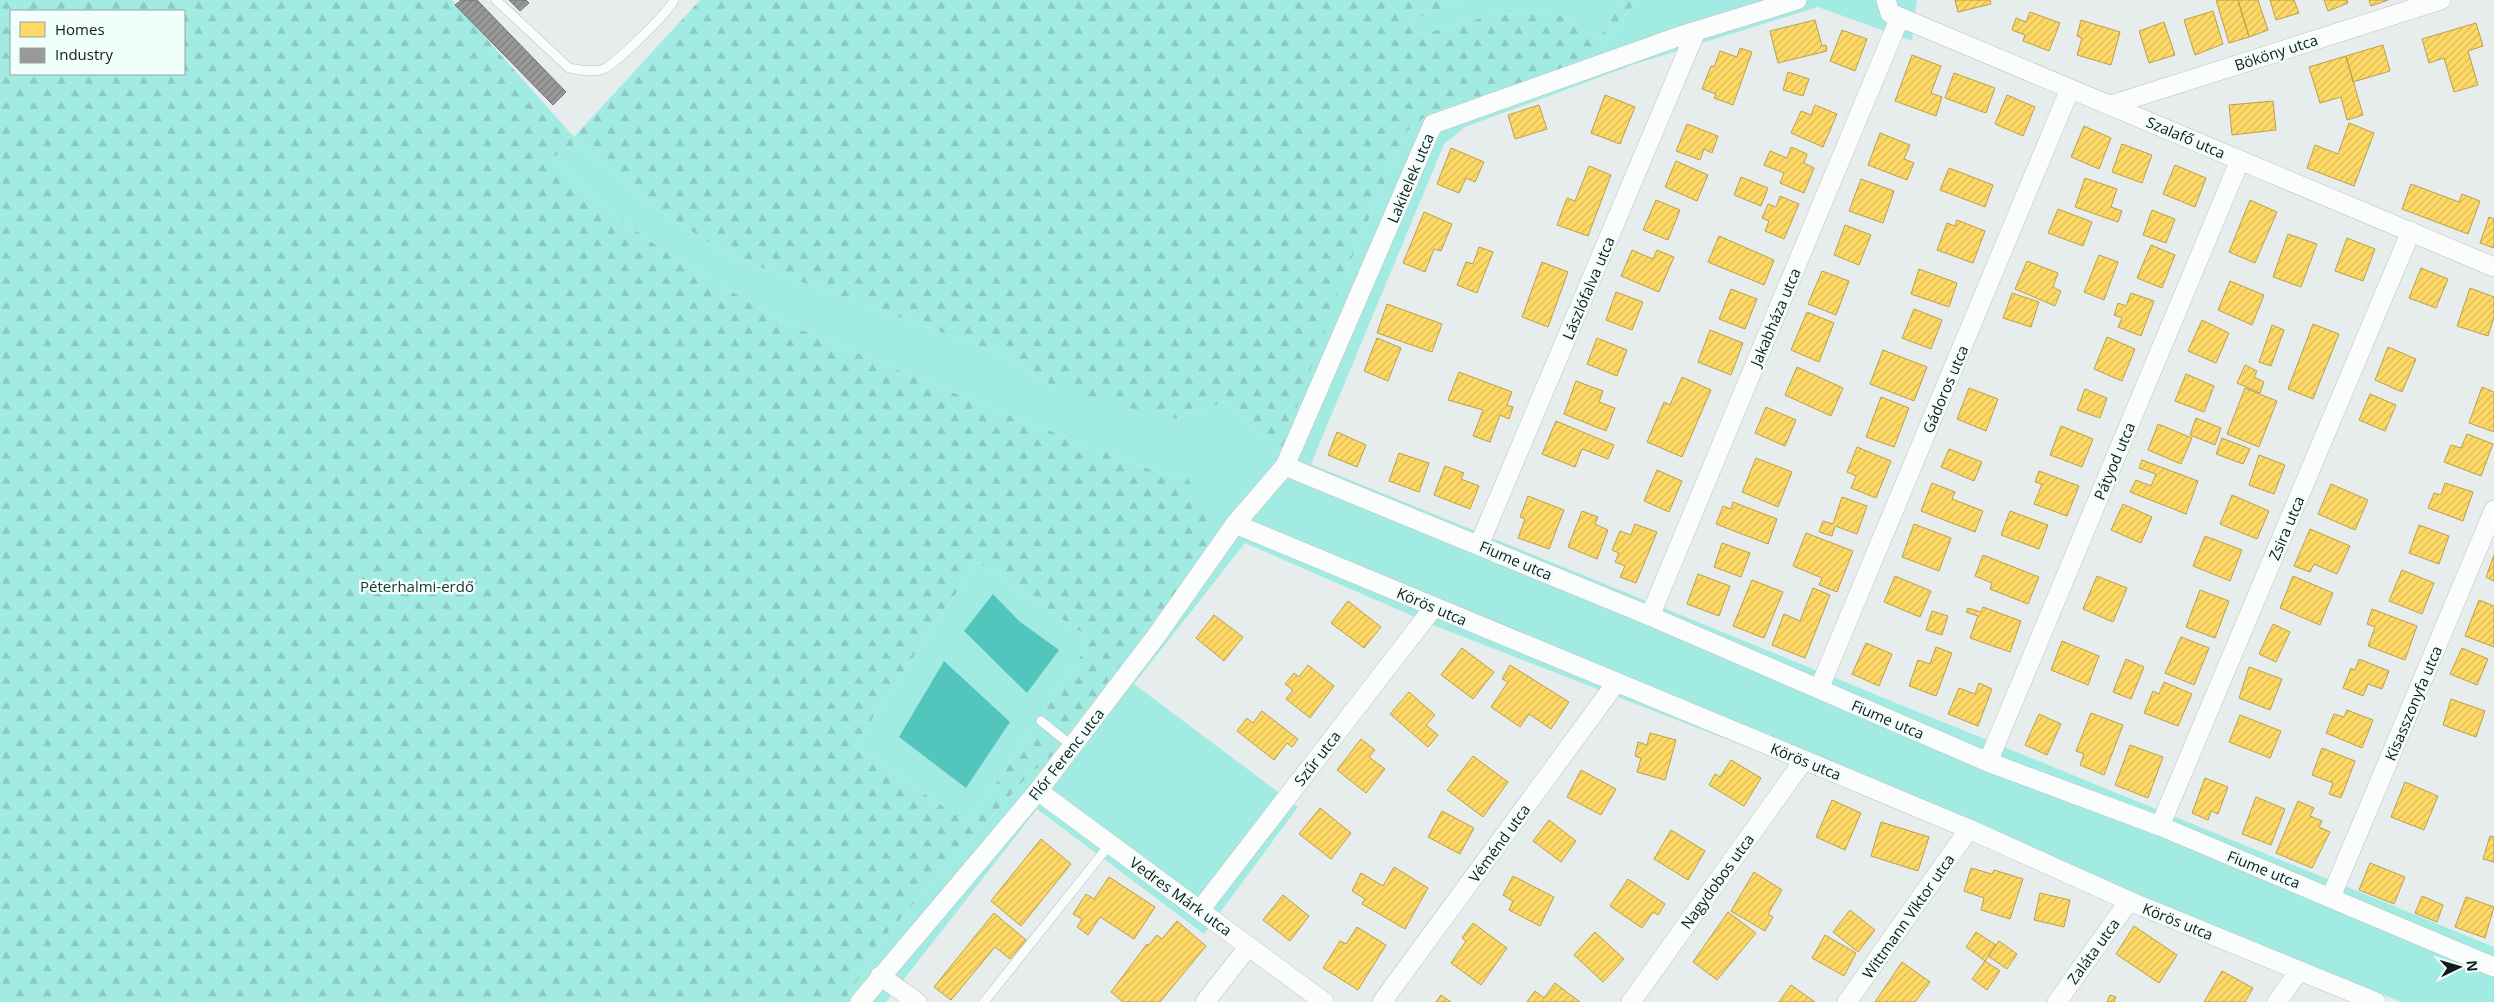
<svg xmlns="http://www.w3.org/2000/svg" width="2494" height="1002" font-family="'Open Sans',sans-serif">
	<defs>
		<pattern id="forest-firs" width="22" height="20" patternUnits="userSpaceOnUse" patternTransform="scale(1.25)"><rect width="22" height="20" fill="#a2ebe3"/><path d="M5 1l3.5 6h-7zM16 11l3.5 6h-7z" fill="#8bc9c2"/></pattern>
		<pattern id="homes-hatch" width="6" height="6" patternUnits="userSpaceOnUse" patternTransform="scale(1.25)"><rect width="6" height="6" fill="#ffd966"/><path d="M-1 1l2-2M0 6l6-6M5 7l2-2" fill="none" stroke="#daba58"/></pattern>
		<pattern id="industry-hatch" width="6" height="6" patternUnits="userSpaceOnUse" patternTransform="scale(1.25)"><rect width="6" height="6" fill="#999"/><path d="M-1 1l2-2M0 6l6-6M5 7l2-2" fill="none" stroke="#7c7c7c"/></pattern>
	</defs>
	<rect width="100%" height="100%" fill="#e6edec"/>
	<path fill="#a2ebe3" d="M1464,0H1623L1598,40L1555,12L1488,16L1420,35L1408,22Z
		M1637,0H1917L1912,41L1818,7L1635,64L1465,127L1444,144L1311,464L2494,947V1002H2402L1438,627L1245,543L1134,684L1298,807L1204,934L1037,809L886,1002H844L884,937L1032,771L1046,763L1199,560L1186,476L1157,472L998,411L784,323L661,249L612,213L551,158L577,143L651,205L732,257L1005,355L1051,385L1176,419L1227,401L1261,439L1344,277L1406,132L1428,114L1598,57L1605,41Z
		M977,562L1092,639L969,824L854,746Z"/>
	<path fill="url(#forest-firs)" fill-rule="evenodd" d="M0,0H452L574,137L700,0H1464L1408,22L1420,35L1488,16L1555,12L1598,40L1623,0H1637L1605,41L1599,57L1428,114L1406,132L1344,277L1280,454L1261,439L1227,401L1176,419L1098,401L1051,385L1005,355L732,257L651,205L577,143L551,158L612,213L661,249L784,323L998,411L1157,472L1186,476L1216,523L1200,560L1046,763L1032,771L884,937L844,1002H0ZM11,11H184V74H11ZM977,562L1092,639L969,824L854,746Z"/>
	<path fill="#52c6bd" d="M993,594L1019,621L1059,650L1027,693L964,631Z
		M944,661L1010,722L966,788L899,737Z"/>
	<path fill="url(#homes-hatch)" stroke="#b9a04f" d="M1955,0H1990L1991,4L1958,12Z
		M2216,0H2238L2249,37L2229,43Z
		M2238,0H2258L2268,30L2249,37Z
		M2270,0H2294L2299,13L2276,20Z
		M2324,0H2347L2348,3L2328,11Z
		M2369,0H2388L2371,6Z
		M2213,11L2223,44L2195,55L2184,20Z
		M2030,12L2060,23L2049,51L2023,41L2025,35L2012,30L2016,18L2026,22Z
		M1815,20L1822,46L1826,45L1827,51L1778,63L1770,31Z
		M2081,20L2120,32L2111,65L2077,55L2082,38L2077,36Z
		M2164,22L2175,55L2149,63L2139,31Z
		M2476,23L2483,46L2468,51L2478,85L2454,92L2444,58L2429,63L2422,39Z
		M1842,30L1867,39L1855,71L1830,61Z
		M2383,45L2390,71L2353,82L2346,56Z
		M1740,48L1752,52L1733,105L1714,98L1716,94L1702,89L1711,66L1714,67L1720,51L1737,57Z
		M1912,55L1941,66L1931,93L1942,97L1936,116L1895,101Z
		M2346,56L2363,115L2347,120L2341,97L2320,103L2309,67Z
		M1788,72L1809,79L1803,96L1783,90Z
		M1954,73L1995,88L1986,113L1945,98Z
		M1605,95L1635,107L1620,144L1591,133Z
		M2007,95L2035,107L2023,136L1995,124Z
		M2273,101L2276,130L2232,135L2229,105Z
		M1539,105L1547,129L1515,139L1508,115Z
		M1815,105L1837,114L1823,147L1791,133L1801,111L1811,115Z
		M2349,123L2374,133L2354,186L2307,168L2315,145L2338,154Z
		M1687,124L1718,136L1712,153L1704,149L1700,160L1676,151Z
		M2084,126L2111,138L2099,169L2071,157Z
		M1880,133L1910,145L1904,159L1914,163L1907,180L1868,165Z
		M2122,144L2152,155L2142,183L2112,172Z
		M1791,147L1807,154L1804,163L1814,168L1804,193L1780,183L1784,173L1764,165L1770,151L1787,158Z
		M1451,148L1484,162L1475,182L1466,178L1459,193L1437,184Z
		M1676,161L1708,175L1697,201L1665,187Z
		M2175,165L2206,178L2195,207L2163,194Z
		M1589,166L1611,175L1588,236L1557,225L1567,198L1575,201Z
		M1949,168L1993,185L1985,207L1940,190Z
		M1741,177L1768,188L1761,206L1734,195Z
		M2085,178L2117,189L2111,207L2122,211L2118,222L2075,207Z
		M1861,179L1894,191L1883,223L1849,211Z
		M2411,184L2459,202L2462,194L2480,201L2468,234L2402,209Z
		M1780,196L1799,204L1784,239L1765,231L1769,221L1762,218L1768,204L1776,207Z
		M1656,200L1680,210L1668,240L1643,230Z
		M2250,200L2277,212L2255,263L2229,252Z
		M2058,209L2092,222L2083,246L2048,233Z
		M2152,210L2175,219L2166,243L2143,235Z
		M1424,212L1452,224L1441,251L1434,249L1425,272L1403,263Z
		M2489,217L2494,219V248L2480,243Z
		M1957,220L1985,231L1973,263L1937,250L1947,223L1955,226Z
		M1845,225L1871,235L1859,265L1834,255Z
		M2288,234L2317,244L2301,287L2273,277Z
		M1719,236L1774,260L1764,285L1708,262Z
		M2347,238L2375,249L2363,281L2335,271Z
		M2151,245L2175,255L2162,288L2137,278Z
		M1479,247L1493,252L1477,293L1457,285L1466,262L1473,264Z
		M1632,250L1653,259L1657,250L1674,257L1659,292L1621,276Z
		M2099,255L2118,262L2104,300L2084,292Z
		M2027,261L2058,273L2053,287L2061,291L2055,306L2015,289Z
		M1542,262L1568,272L1548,327L1522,317Z
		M2421,268L2448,279L2436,308L2409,298Z
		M1919,269L1957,283L1949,307L1911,294Z
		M1822,271L1849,281L1836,315L1808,304Z
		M2230,281L2264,295L2252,325L2218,310Z
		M2470,288L2494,297V317L2488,336L2457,326Z
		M1731,289L1757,299L1745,329L1719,319Z
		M1616,292L1643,302L1632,330L1606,320Z
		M2012,293L2039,302L2031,327L2003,318Z
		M2131,293L2154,301L2141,336L2118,327L2122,318L2114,315L2118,303L2126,306Z
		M1387,304L1442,324L1432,352L1377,333Z
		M1914,309L1942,320L1931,349L1902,338Z
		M1807,312L1834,323L1819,362L1791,350Z
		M2202,320L2229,333L2216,363L2188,351Z
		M2313,324L2339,334L2313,399L2288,389Z
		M2272,325L2284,330L2271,366L2259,362Z
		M1710,330L1743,343L1731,375L1698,362Z
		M2107,337L2135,349L2122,381L2094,369Z
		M1377,338L1401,348L1388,381L1364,371Z
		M1597,338L1627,350L1617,376L1587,364Z
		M2388,347L2416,359L2402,392L2375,380Z
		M1883,350L1927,367L1914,401L1870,384Z
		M2245,365L2257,371L2254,377L2264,382L2260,393L2237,383Z
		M1797,367L1843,388L1831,416L1785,395Z
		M1459,372L1512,392L1507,405L1513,407L1509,419L1500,415L1490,442L1473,436L1483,410L1448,400Z
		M2186,374L2214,386L2204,412L2175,401Z
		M1682,377L1711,390L1682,457L1647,442L1664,402L1670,405Z
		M1576,381L1603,391L1599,402L1615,408L1606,431L1564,414Z
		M2482,387L2494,392V432L2469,423Z
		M1969,388L1998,399L1986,431L1957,419Z
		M2245,388L2277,401L2259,447L2227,434Z
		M2085,389L2107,398L2100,418L2077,410Z
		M2370,394L2396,405L2385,431L2359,420Z
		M1881,397L1909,408L1894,447L1866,437Z
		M1766,407L1796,420L1785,446L1755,433Z
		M2196,418L2221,428L2215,445L2190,435Z
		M1556,421L1614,445L1608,459L1582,449L1575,467L1542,454Z
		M2158,424L2192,438L2181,464L2148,450Z
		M2061,426L2093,439L2082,467L2050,455Z
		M1337,432L1366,445L1357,467L1328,455Z
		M2467,434L2493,444L2481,476L2444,462L2451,445L2461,448Z
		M2222,438L2250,449L2243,464L2216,454Z
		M1857,447L1891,461L1876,498L1851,488L1856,476L1847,472Z
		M1949,449L1982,462L1974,481L1941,467Z
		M1399,453L1429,463L1419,492L1389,481Z
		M2259,455L2285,465L2274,494L2249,485Z
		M1756,458L1792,472L1778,507L1742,492Z
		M2142,460L2198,481L2186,514L2130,492L2136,480L2151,486L2156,474L2139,468Z
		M1445,466L1464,473L1461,479L1479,486L1470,509L1434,495Z
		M1657,470L1682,481L1669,512L1644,501Z
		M2039,471L2079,486L2067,516L2034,504L2042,484L2035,482Z
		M1932,483L1955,492L1952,499L1983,511L1975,532L1921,511Z
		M2445,483L2473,492L2463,521L2428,508L2434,493L2441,495Z
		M2331,484L2368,500L2355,530L2318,514Z
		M2232,495L2269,511L2257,539L2220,524Z
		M1528,496L1564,510L1549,549L1518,538L1525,519L1520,517Z
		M1842,497L1867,506L1857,534L1835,526L1832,536L1819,532L1823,521L1833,524Z
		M1733,502L1777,519L1768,544L1716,524L1723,506L1731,509Z
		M2123,504L2152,517L2141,543L2111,530Z
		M1582,511L1598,517L1595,524L1608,530L1597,559L1568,547Z
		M2010,511L2048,525L2039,549L2001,535Z
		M1635,524L1657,532L1636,583L1620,577L1625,566L1615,562L1619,553L1612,550L1620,531L1631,535Z
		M1914,524L1951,538L1939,571L1902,557Z
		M2419,525L2449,536L2439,564L2409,553Z
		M2310,529L2350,546L2337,574L2314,564L2310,572L2294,566Z
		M1806,533L1853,551L1837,592L1819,585L1822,578L1793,566Z
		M2205,536L2242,550L2230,581L2193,566Z
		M1722,543L1750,553L1741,577L1714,567Z
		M1983,555L2039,577L2028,604L1990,589L1992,583L1975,576Z
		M2494,555V581L2486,577Z
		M2402,570L2434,583L2422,614L2389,601Z
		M1698,574L1730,586L1719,616L1687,604Z
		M1895,576L1931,591L1920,617L1884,602Z
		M2097,576L2127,588L2113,622L2083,609Z
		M2293,576L2333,593L2320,625L2280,608Z
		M1752,580L1783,592L1764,638L1733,626Z
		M1813,588L1830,595L1805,658L1772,645L1784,614L1800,621Z
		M2200,590L2229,601L2215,638L2186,627Z
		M2479,600L2494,606V647L2465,636Z
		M1348,601L1381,627L1364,648L1331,623Z
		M1983,607L2021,621L2010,652L1970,638L1978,616L1966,612L1968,608L1981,612Z
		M2372,609L2417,626L2405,660L2368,646L2375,627L2367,624Z
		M1932,611L1948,616L1942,635L1926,630Z
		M1214,615L1243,637L1224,661L1196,638Z
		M2273,624L2290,632L2276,662L2259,654Z
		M2181,637L2209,648L2194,685L2165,673Z
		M2062,641L2099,656L2088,685L2051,670Z
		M1866,643L1892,654L1879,686L1852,674Z
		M1936,647L1952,653L1936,696L1909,686L1918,660L1930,664Z
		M1462,648L1494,672L1473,699L1441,675Z
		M2462,648L2488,659L2477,685L2450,674Z
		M2126,659L2144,667L2131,699L2113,692Z
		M2359,659L2389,671L2382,689L2368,684L2363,696L2343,688L2351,668L2355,670Z
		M1308,665L1334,686L1310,718L1286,699L1293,690L1285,684L1294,673L1299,677Z
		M1510,665L1569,702L1551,729L1529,714L1520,727L1491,707L1508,682L1502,679Z
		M2249,667L2282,679L2270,710L2239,698Z
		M2164,682L2192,694L2178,726L2144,713L2153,691L2159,694Z
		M1979,683L1992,689L1978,726L1948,714L1959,688L1975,694Z
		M1409,692L1435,715L1426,725L1438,735L1428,747L1390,714Z
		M2451,699L2485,711L2476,737L2443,725Z
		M2347,710L2373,720L2362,748L2326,733L2334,714L2344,717Z
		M1262,711L1298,739L1292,747L1287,743L1274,760L1237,731L1247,718L1253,723Z
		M2091,713L2123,725L2104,775L2080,765L2084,754L2076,751Z
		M2039,714L2061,724L2047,755L2025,745Z
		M2240,715L2281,731L2270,758L2229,742Z
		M1650,733L1676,740L1665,780L1637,772L1641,758L1635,756L1638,742L1647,745Z
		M1361,739L1375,750L1369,757L1385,769L1366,793L1337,770Z
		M2130,745L2163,757L2148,798L2115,785Z
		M2322,748L2355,761L2341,798L2329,794L2333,783L2312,775Z
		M1473,756L1508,782L1483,817L1447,790Z
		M1731,760L1761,778L1744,806L1709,785L1715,774L1720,777Z
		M1581,770L1616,789L1601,815L1567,797Z
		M2205,778L2228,787L2218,814L2211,811L2208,820L2192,813Z
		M2405,782L2438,796L2424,830L2391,817Z
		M2256,797L2285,809L2271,845L2242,834Z
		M1832,800L1861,813L1845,850L1816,837Z
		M2298,801L2314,808L2310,816L2322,821L2319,827L2330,832L2312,868L2276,853Z
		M1320,808L1351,833L1331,859L1299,834Z
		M1442,811L1474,828L1460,854L1428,837Z
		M1549,820L1576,841L1561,862L1533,841Z
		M1881,822L1929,837L1918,871L1871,856Z
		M1671,830L1705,851L1688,880L1654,859Z
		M2490,836L2494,837V862L2483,859Z
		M1041,839L1071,864L1021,926L991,901Z
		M2370,863L2405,877L2394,904L2359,890Z
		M1394,867L1428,888L1405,929L1362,904L1365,899L1352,891L1361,873L1383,886Z
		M1971,868L1992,874L1994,870L2023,879L2010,919L1981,910L1984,898L1964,891Z
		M1754,872L1782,890L1768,914L1773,917L1765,931L1731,911Z
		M1513,876L1554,897L1540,926L1509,910L1513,901L1503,895Z
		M1109,877L1155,907L1134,939L1100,917L1088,935L1077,927L1082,919L1073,914L1086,894L1094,899Z
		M1628,879L1665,904L1658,915L1653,912L1642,928L1610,906Z
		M2040,893L2070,900L2064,927L2034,920Z
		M1283,895L1309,916L1290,941L1263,920Z
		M2422,896L2443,905L2437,922L2415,913Z
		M2466,897L2494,907L2485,938L2455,927Z
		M1850,910L1875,930L1858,952L1833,932Z
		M1728,912L1756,933L1717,980L1693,962Z
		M994,913L1026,940L1010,959L995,947L951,1000L934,987Z
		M1177,921L1206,946L1160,1002H1123L1111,992L1147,944L1148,946L1157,935L1162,939Z
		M1473,923L1507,948L1481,985L1451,963L1466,941L1462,938Z
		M2134,926L2177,955L2159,983L2116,954Z
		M1357,927L1386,945L1358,990L1323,968L1340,941L1346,944Z
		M1595,932L1624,959L1603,982L1574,955Z
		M1976,932L1996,945L1985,961L1966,947Z
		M1825,935L1856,953L1844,976L1812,958Z
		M1999,941L2017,954L2007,969L1988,956Z
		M1985,961L2000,971L1987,990L1972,979Z
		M1902,962L1930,982L1915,1002H1875Z
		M2222,971L2253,988L2245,1002H2204Z
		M1555,983L1580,1002H1527L1535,991L1544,998Z
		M1791,985L1815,1002H1779Z
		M1441,995L1451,1002H1436Z
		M2110,995L2116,997L2114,1002H2107Z"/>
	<path fill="url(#industry-hatch)" stroke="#717373" d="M461,0H477L566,92L553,105L455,5Z
		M509,0H526L529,3L520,11Z"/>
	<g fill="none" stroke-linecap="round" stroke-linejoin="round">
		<defs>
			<path id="service" d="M496,0L569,68C579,70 593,73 604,69C616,63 669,12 674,0
				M1041,721L1072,746
				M984,1002L1110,844"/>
			<path id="minor" d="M1886,0L1890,13L2494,267
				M2111,105L2441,0
				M1285,466L1650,616L1988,762L2160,826L2494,967
				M1235,524L1804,760L1969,829L2129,901L2376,1002
				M1479,545L1696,31
				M1650,616L1900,17
				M1819,689L2070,89
				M1988,762L2240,160
				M1038,791L1324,1002
				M2160,826L2411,231
				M2331,897L2494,510
				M1200,910L1434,607
				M880,976L917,1002
				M860,1002L1038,791L1157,635L1235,524L1285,466L1433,124L1683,35L1797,0
				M1205,1002L1249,946
				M1382,1002L1616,683
				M1631,1002L1804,760
				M1847,1002L1969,829
				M2057,1002L2129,901
				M2277,1002L2299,971"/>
		</defs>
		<use href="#service" stroke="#bcc2c1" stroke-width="10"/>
		<use href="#minor" stroke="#bcc2c1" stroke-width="20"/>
		<use href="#service" stroke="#fbfcfc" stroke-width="9"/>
		<use href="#minor" stroke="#fbfcfc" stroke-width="19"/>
	</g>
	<g text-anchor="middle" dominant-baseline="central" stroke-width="5" stroke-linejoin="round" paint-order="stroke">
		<g font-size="15" fill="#151a19" stroke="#f0fefc">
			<text transform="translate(2276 52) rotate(-18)">Bököny utca</text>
			<text transform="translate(2186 137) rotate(23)">Szalafő utca</text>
			<text transform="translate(1410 178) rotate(-67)">Lakitelek utca</text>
			<text transform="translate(1588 288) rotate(-67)">Lászlófalva utca</text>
			<text transform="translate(1775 317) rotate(-67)">Jakabháza utca</text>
			<text transform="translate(1945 389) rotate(-67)">Gádoros utca</text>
			<text transform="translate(2114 461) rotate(-67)">Pátyod utca</text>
			<text transform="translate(2286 528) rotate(-67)">Zsira utca</text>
			<text transform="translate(1516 560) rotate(23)">Fiume utca</text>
			<text transform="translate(1432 606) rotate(23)">Körös utca</text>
			<text transform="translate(2413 703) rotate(-67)">Kisasszonyfa utca</text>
			<text transform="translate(1888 719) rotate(23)">Fiume utca</text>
			<text transform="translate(1066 754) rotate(-52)">Flór Ferenc utca</text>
			<text transform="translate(1317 758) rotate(-52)">Szűr utca</text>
			<text transform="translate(1806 761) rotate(22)">Körös utca</text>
			<text transform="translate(1499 843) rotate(-54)">Véménd utca</text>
			<text transform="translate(2264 869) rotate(22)">Fiume utca</text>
			<text transform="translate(1717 881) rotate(-54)">Nagydobos utca</text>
			<text transform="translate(1181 896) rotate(36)">Vedres Márk utca</text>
			<text transform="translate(1908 916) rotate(-55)">Wittmann Viktor utca</text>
			<text transform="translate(2178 921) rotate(22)">Körös utca</text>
			<text transform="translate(2093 951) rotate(-54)">Zaláta utca</text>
		</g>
		<g font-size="15" fill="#203734" stroke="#f0fefc">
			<text x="417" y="586">Péterhalmi-erdő</text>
		</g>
	</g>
	<rect x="10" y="10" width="175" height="65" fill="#f0fefc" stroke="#98a3a1"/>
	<rect x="20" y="22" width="25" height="15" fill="#ffd966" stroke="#98a3a1"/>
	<text x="55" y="35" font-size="15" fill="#151a19">Homes</text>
	<rect x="20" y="48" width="25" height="15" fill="#999999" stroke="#98a3a1"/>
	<text x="55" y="60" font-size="15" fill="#151a19">Industry</text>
	<g transform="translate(2459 967) rotate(85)" stroke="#f0fefc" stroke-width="4" paint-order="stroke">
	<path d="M0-4L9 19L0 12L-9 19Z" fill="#151a19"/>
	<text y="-8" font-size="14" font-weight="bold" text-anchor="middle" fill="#151a19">N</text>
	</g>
</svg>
